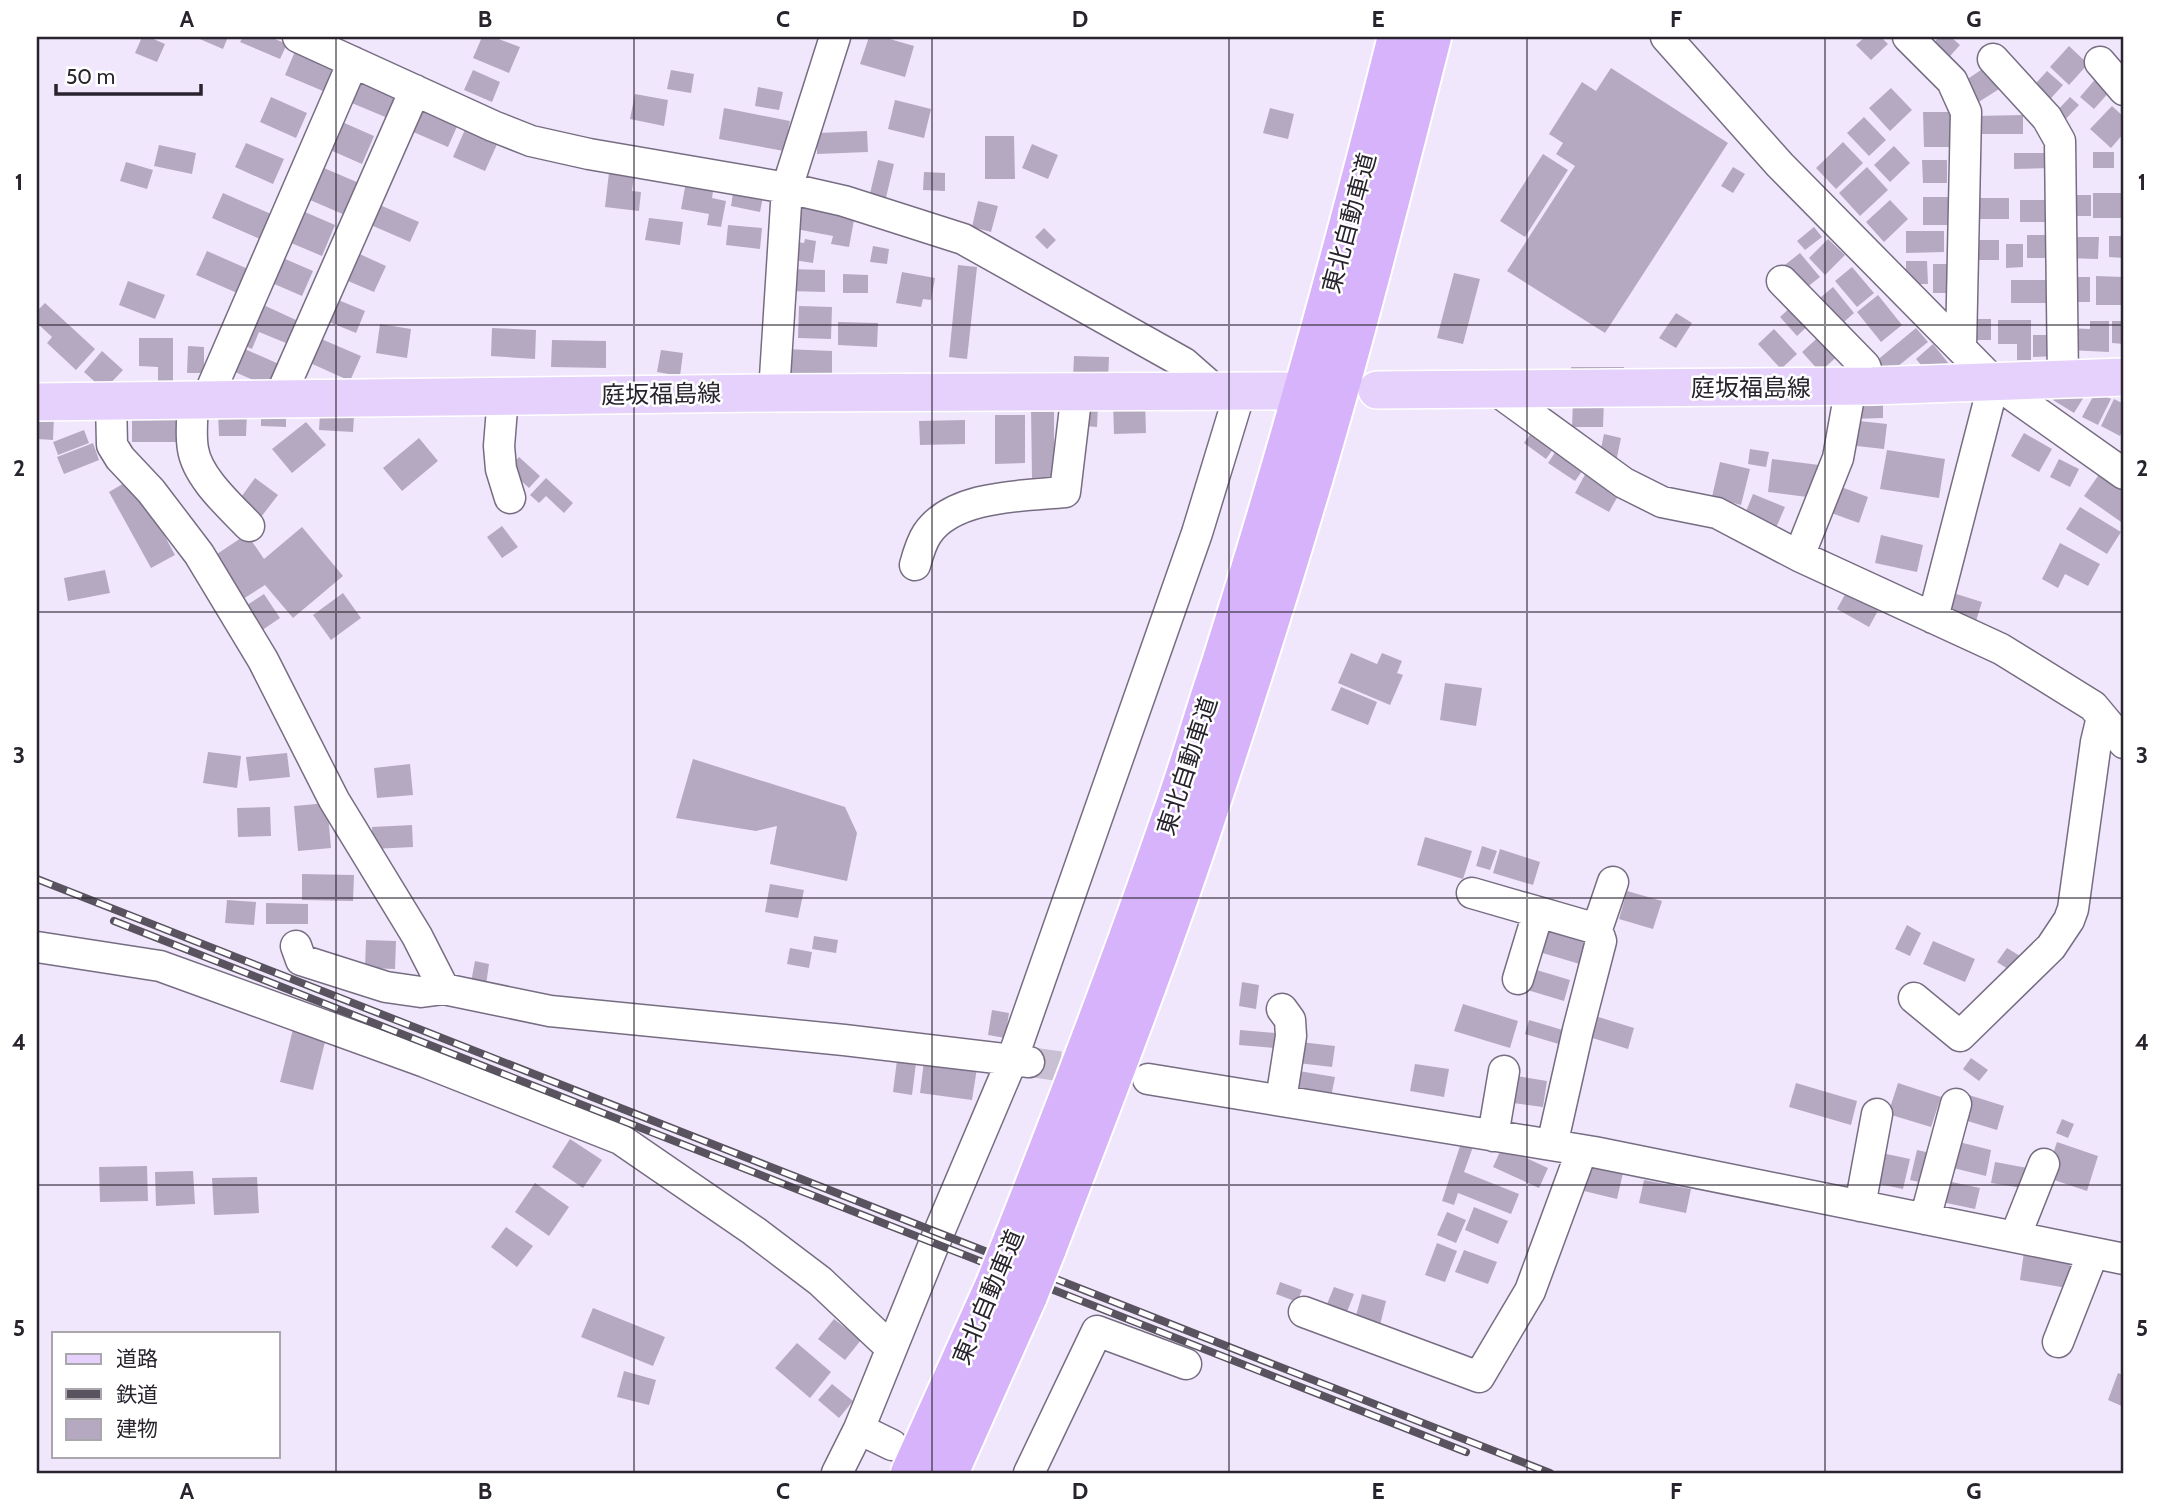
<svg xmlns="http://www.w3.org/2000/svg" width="2161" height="1510" font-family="Cabin,'Noto Sans JP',sans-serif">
	<rect width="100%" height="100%" fill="#f1e7fc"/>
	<path fill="#b5a9c2" d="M142,37H149L165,44L157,62L135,53Z
		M195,37H228L223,49Z
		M243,37H270L287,44L280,59L240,42Z
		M482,37H493L520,47L509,73L473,58Z
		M869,37H883L914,46L905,77L860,64Z
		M1865,37H1881L1888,44L1871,60L1856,45Z
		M1939,37H1951L1960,45L1943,64L1928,49Z
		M2069,46L2088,64L2069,85L2050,67Z
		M296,49L335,66L323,91L285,75Z
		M1990,64L2004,86L1977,103L1963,82Z
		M1611,68L1728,143L1605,333L1507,271L1575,166L1556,154L1563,143L1549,134L1582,82L1596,91Z
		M473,70L500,82L492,102L464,90Z
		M671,70L694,74L691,93L667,89Z
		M2047,71L2063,85L2044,106L2028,92Z
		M357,76L400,95L390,119L347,101Z
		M2098,76L2112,89L2094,109L2080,97Z
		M758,87L783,92L779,110L755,106Z
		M1891,88L1912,110L1890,131L1869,108Z
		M635,94L668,100L664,126L630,119Z
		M271,97L307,113L296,138L260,122Z
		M2070,97L2079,105L2062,123L2053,115Z
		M895,100L931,109L924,138L888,129Z
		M422,106L459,122L448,147L411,131Z
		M2112,106L2124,117V133L2111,148L2090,129Z
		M724,108L790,121L784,151L719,139Z
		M1270,108L1294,114L1288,139L1263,133Z
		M1923,112H1951L1952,147H1924Z
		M2023,115V134H1974V116Z
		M1864,117L1886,140L1869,156L1847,133Z
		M333,118L374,136L362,164L321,146Z
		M467,125L499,140L485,171L453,157Z
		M867,131L868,152L817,154V133Z
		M985,136H1014L1015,179H985Z
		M1843,142L1863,163L1836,189L1816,168Z
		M246,143L284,159L273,184L235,167Z
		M1032,144L1058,155L1048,179L1022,168Z
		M159,145L196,153L192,174L154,166Z
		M1894,146L1910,163L1890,182L1874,165Z
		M2093,152H2114V168H2093Z
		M2014,153H2052V168L2014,169Z
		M1543,154L1568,170L1525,237L1500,221Z
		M878,160L894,164L884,206L868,202Z
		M1922,160H1947V183H1923Z
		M126,162L153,170L147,189L120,181Z
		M610,164L635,167L632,191L641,192L639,211L605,207Z
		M317,165L359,183L345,215L303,197Z
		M1733,167L1745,174L1733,193L1721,186Z
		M1867,167L1888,190L1860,216L1839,193Z
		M924,172L945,173V191L923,190Z
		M686,182L714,186L712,198L726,201L721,227L707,225L709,214L681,209Z
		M734,187L764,192L760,212L731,206Z
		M223,193L271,214L260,239L212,218Z
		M2093,193H2123V218H2093Z
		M2068,195H2091V216H2068Z
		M1923,197H1952V225H1923Z
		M1973,198H2009V219H1974Z
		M1890,200L1908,219L1884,242L1866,222Z
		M2020,200H2047V222H2020Z
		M978,201L998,206L991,232L972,227Z
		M373,202L419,222L410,242L364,222Z
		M800,205L855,215L849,247L831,244L833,236L796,229Z
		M298,209L335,225L322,256L284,240Z
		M649,218L683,222L680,245L645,240Z
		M728,225L762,228L760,249L726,245Z
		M1814,227L1822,237L1805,250L1797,241Z
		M1044,228L1056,240L1047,249L1035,237Z
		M1906,231H1944V252L1906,253Z
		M2027,235H2052L2053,258H2027Z
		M2109,236H2124V258L2109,257Z
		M2064,237H2099L2098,259L2064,258Z
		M805,239L816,241L813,263L787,259L790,241L804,243Z
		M1828,239L1845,255L1825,275L1809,258Z
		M1973,240H1999V260H1973Z
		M2006,244H2023V267L2006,268Z
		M873,246L889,249L887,264L870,262Z
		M207,251L248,269L237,293L196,275Z
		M353,251L386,266L374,292L341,278Z
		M1800,253L1820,277L1801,292L1781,268Z
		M276,255L313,271L302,296L265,280Z
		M1906,261H1927L1928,284H1906Z
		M1933,264H1954V293H1933Z
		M958,265L977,267L967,359L949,357Z
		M1852,267L1874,293L1857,307L1835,281Z
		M790,269L825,270V292L789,291Z
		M902,272L935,278L931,300L923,299L921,307L896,303Z
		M1454,273L1480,279L1463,344L1437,338Z
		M843,274L868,275V293H843Z
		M2096,276L2124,277V305H2096Z
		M2067,277H2090V302H2067Z
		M2011,280H2050V303H2011Z
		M128,281L165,295L155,319L119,305Z
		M1833,287L1854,313L1836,329L1814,303Z
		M1878,295L1902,325L1881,342L1857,312Z
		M331,297L365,311L356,333L322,319Z
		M257,302L296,320L286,343L259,332L252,349L239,343Z
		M45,303L95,349L76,370L47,343L52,337L37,323V311Z
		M1794,304L1811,323L1797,336L1780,317Z
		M799,306L832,307L831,339L798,338Z
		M1676,313L1692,323L1676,348L1659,338Z
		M1971,319H1991V340H1971Z
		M1998,320H2031V360H2017V344H1998Z
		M2090,321H2109V352L2068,350V328L2090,329Z
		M2112,321H2124V344L2112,343Z
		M838,322L878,323L877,347L838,345Z
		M380,324L411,329L407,358L376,353Z
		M492,328L536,330L535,359L491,356Z
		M1916,328L1928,342L1887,375L1875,362Z
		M1774,329L1797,354L1781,369L1758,344Z
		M1825,331L1843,351L1820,372L1802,352Z
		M2033,335H2057V356L2033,357Z
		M139,338H173V387H158V367L139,366Z
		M319,338L361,356L350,381L308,362Z
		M552,340L606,341V368L551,367Z
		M1933,344L1953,369L1927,372L1916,359Z
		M188,346L204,347V373H187Z
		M238,346L279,364L269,387L228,369Z
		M785,349L832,351V376L784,375Z
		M661,350L683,353L680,376L657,372Z
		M102,351L123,370L104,390L84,372Z
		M1074,356L1109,357L1108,379L1073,378Z
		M1571,367H1624L1625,380L1572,381Z
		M2060,388L2087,392L2074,413L2053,400Z
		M2096,391L2111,399L2098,425L2082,417Z
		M1853,394H1883V418L1853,419Z
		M2114,399L2124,404V427L2120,436L2101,426Z
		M1573,400L1604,401L1603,427H1572Z
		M1145,401L1146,433L1114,434L1113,402Z
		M1088,404L1098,405L1097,427L1086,426Z
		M1054,407V477L1032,478L1031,408Z
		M261,412H286V427L261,426Z
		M218,413H247L246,436H219Z
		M320,414L354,416L353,432L319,430Z
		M995,415H1025V463L995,464Z
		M37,416L54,417L53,440L37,439Z
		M132,417H176V442H132Z
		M965,420V444L920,445L919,421Z
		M1850,420L1887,424L1884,449L1847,445Z
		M306,422L326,445L292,473L272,449Z
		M1534,429L1556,445L1546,459L1524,443Z
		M84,430L89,443L58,455L53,442Z
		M2024,433L2052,449L2039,472L2011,456Z
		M1604,434L1621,438L1616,462L1599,458Z
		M419,438L438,461L402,491L383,468Z
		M93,443L99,460L64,474L57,457Z
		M1558,448L1585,467L1575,481L1548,463Z
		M1750,449L1769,452L1766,467L1748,464Z
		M1887,450L1945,459L1939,498L1880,489Z
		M519,457L540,476L529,488L508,469Z
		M1772,459L1819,465L1815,498L1768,492Z
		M2059,459L2079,469L2070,487L2050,477Z
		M1720,462L1750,469L1741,505L1712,497Z
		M1588,469L1622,489L1609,512L1575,493Z
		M2100,473L2124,489V524L2084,496Z
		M255,478L278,495L258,521L236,504Z
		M546,478L573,503L564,513L546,496L539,503L530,495Z
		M126,482L143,496L175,555L151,568L109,492Z
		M1833,484L1868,497L1859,523L1823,510Z
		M1753,494L1785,507L1776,528L1745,514Z
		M2080,507L2121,532L2107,554L2066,529Z
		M502,526L518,547L502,558L487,537Z
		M302,527L343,576L293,618L265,585L240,601L211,558L247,534L264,559Z
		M1881,535L1923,545L1917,572L1875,563Z
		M2060,543L2100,564L2088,586L2065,574L2058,588L2042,579Z
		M105,570L110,593L68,601L64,578Z
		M1848,589L1880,607L1869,627L1837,609Z
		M1950,592L1982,602L1976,621L1944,611Z
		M343,593L361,618L331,640L313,615Z
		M264,594L280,618L258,633L241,609Z
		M1351,653L1377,664L1382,653L1402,661L1397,673L1403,675L1390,705L1338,683Z
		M1445,683L1482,688L1476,726L1440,720Z
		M1341,687L1377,702L1368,725L1331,710Z
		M208,752L241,756L237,788L203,783Z
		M287,753L290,777L249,781L246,757Z
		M693,759L845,807L857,833L847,881L770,864L777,826L756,831L676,818Z
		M410,764L413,795L377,798L374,768Z
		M327,803L331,848L298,851L294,806Z
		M270,807L271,836L238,837L237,808Z
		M412,825L413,847L373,849L372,827Z
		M1425,837L1472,851L1463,879L1417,865Z
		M1482,846L1497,851L1490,870L1476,866Z
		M1500,849L1540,862L1533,885L1493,873Z
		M302,874L354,875L353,901L302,900Z
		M770,884L804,890L798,918L765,912Z
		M1627,891L1662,901L1653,929L1619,919Z
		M227,900L256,902L254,925L225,923Z
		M266,903L308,904V924H266Z
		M1545,920L1592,935L1583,965L1536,951Z
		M1907,925L1921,933L1910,956L1895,949Z
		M814,936L838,940L836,953L812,949Z
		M366,940L396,941L395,969L365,968Z
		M1933,941L1975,959L1965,982L1923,964Z
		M790,948L812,952L809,968L787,964Z
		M2007,948L2020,956L2011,971L1997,962Z
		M475,961L489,964L486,985L471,982Z
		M1530,968L1570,980L1564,1001L1524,989Z
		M1242,982L1259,985L1256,1009L1239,1006Z
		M1463,1004L1518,1021L1510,1048L1454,1031Z
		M992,1010L1009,1013L1005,1038L988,1035Z
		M1592,1015L1634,1028L1628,1049L1586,1036Z
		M1529,1020L1566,1031L1562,1045L1525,1034Z
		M293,1029L326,1038L313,1090L280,1082Z
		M1240,1030L1275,1033L1274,1048L1239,1045Z
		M1301,1042L1335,1046L1332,1067L1298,1063Z
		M1971,1058L1988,1070L1979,1081L1963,1069Z
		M897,1060L916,1063L912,1095L893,1092Z
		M924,1061L977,1068L972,1100L920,1093Z
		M1415,1064L1449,1069L1444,1097L1410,1091Z
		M1293,1070L1335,1077L1330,1102L1288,1094Z
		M1510,1075L1547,1081L1543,1107L1506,1102Z
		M1796,1083L1857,1101L1851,1125L1789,1107Z
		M1898,1083L1941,1097L1931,1127L1888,1114Z
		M1969,1095L2004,1106L1997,1130L1961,1119Z
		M2062,1119L2074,1124L2068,1138L2056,1133Z
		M570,1139L602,1160L583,1188L552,1167Z
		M1462,1140L1474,1144L1464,1172L1519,1194L1511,1214L1458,1193L1454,1205L1442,1201Z
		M1951,1140L1991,1150L1986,1176L1945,1166Z
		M2057,1142L2098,1156L2087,1191L2045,1177Z
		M1502,1147L1548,1168L1539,1188L1493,1167Z
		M1917,1150L1935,1154L1928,1184L1910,1180Z
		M1877,1152L1910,1159L1903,1189L1870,1182Z
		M1995,1162L2033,1169L2029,1189L1991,1183Z
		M1590,1165L1623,1173L1617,1199L1584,1191Z
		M147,1166L148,1201L100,1202L99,1167Z
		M193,1171L195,1204L156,1206L155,1172Z
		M257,1177L259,1213L214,1215L212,1178Z
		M1644,1180L1691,1189L1686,1213L1639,1203Z
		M1947,1181L1980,1188L1975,1209L1942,1202Z
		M535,1183L569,1207L549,1236L515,1212Z
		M1474,1207L1508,1221L1498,1244L1465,1230Z
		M1447,1212L1466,1220L1456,1243L1437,1235Z
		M506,1227L533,1246L517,1267L491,1247Z
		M1437,1243L1457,1251L1445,1282L1425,1275Z
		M1464,1250L1497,1262L1488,1284L1455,1272Z
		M2024,1252L2071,1260L2067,1288L2020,1280Z
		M1280,1282L1302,1290L1297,1302L1276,1294Z
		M1334,1287L1354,1294L1347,1312L1327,1304Z
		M1362,1294L1386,1301L1380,1325L1355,1319Z
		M593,1308L665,1337L653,1366L581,1337Z
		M834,1319L861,1340L845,1360L818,1339Z
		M797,1343L831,1372L810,1398L775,1368Z
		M624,1371L656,1380L649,1405L617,1397Z
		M2118,1373L2124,1375V1407L2108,1400Z
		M832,1384L853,1401L839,1418L818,1400Z"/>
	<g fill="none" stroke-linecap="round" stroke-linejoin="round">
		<path stroke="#c9c0d3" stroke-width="30" stroke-dasharray="30 15" stroke-linecap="butt" d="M1030,1062L1100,1072"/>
		<defs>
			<path id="minor" d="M298,37L493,126L531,141L589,154L787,188L844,201L963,239L1184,363L1217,392
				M1666,37L1780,165L1994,382L2124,474
				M1908,37L1952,81L1966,112L1961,347
				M1993,59L2047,118L2060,141L2063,379
				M2100,62L2124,90
				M1782,281L1865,366L1872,386
				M1493,388L1624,483L1662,502L1717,513L1799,556L2001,649L2093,706L2124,743
				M774,393L787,188L835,37
				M503,396L499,446L501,469L510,498
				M193,398C193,415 190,433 193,449C197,477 230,506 249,526
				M207,399L353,62
				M279,399L415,90
				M111,401L112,445L120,458L151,491L199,554L263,660L334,800L417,936L444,989
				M1799,556L1838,458L1851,386
				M915,565C918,554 921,543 927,534C953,495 1023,496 1065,492L1077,391
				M1933,618L1994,382
				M1472,893L1597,929
				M296,946L301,960L386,987L421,992L444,989L550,1011L844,1040L1029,1062
				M37,947L160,966L425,1062L620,1139L754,1231L820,1281L891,1348
				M1518,979L1538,913
				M1914,998L1960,1036L2051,947L2069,920L2073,909L2096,742L2102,717
				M1148,1079L1594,1152L2124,1259
				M1281,1100L1291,1036L1290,1020L1282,1009
				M1493,1136L1504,1071
				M1552,1145L1578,1030L1601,941L1597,929L1613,882
				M1860,1206L1877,1114
				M1925,1219L1956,1104
				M2015,1237L2044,1164
				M1304,1312L1479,1377L1530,1291L1582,1150
				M2058,1342L2093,1253
				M859,1429L892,1445
				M837,1473L859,1429L934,1244L1012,1060L1197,533L1240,392
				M1029,1473L1097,1331L1186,1364"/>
			<path id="major" d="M1377,390L1872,386L2124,377
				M37,402L774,393L1285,391"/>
			<path id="highway" d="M1013,1239C1068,1100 1122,959 1171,817C1189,767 1203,716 1220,666C1286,458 1344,248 1397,37
				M1046,1251C1100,1110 1156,968 1204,824C1249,689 1293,552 1332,415C1368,290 1400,163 1432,37
				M910,1473L995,1284
				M949,1473L1028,1296"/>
		</defs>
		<use href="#minor" stroke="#776d83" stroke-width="33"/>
		<use href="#major" stroke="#fff" stroke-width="40"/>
		<use href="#highway" stroke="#fff" stroke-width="42"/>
		<use href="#minor" stroke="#fff" stroke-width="30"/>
		<use href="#major" stroke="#e6d1fc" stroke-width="37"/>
		<use href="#highway" stroke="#d6b3fa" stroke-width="38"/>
		<defs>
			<path id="rail" d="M37,879L1550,1473
				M114,921L1466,1452"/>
		</defs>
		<use href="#rail" stroke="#59535f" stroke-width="8"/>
		<use href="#rail" stroke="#fff" stroke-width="5" stroke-dasharray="16" stroke-linecap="butt"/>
		<defs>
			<path id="highway-bridge" d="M995,1284L1013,1239
				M1028,1296L1046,1251"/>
		</defs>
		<use href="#highway-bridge" stroke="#fff" stroke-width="42" stroke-linecap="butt"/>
		<use href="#highway-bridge" stroke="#d6b3fa" stroke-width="38"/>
	</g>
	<path fill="none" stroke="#28232d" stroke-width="2" stroke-opacity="0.55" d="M336,37V1473M634,37V1473M932,37V1473M1229,37V1473M1527,37V1473M1825,37V1473M37,325H2124M37,612H2124M37,898H2124M37,1185H2124"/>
	<g text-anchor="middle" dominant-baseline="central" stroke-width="5" stroke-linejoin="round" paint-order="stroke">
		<g font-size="24" fill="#28232d" stroke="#fff">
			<text transform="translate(1349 223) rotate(-75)">東北自動車道</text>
			<text x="1751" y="387">庭坂福島線</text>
			<text transform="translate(661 394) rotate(-1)">庭坂福島線</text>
			<text transform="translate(1187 766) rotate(-72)">東北自動車道</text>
			<text transform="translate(988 1297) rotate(-67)">東北自動車道</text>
		</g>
	</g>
	<rect width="2161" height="1510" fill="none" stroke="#ffffff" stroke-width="77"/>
	<rect x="52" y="1332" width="228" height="126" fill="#ffffff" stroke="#a9a7ab" stroke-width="2"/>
	<rect x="66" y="1354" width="35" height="10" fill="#e6d1fc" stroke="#a9a7ab" stroke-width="2"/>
	<text x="116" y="1366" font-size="21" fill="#28232d">道路</text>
	<rect x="66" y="1389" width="35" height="10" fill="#59535f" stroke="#a9a7ab" stroke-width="2"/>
	<text x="116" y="1402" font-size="21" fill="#28232d">鉄道</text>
	<rect x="66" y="1419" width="35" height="21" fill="#b5a9c2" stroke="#a9a7ab" stroke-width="2"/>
	<text x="116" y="1436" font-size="21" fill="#28232d">建物</text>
	<path d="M56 84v10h145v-10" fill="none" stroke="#28232d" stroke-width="3.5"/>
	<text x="66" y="84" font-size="21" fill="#28232d" stroke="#ffffff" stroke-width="5" paint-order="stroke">50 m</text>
	<rect x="38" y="38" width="2084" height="1434" fill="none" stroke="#28232d" stroke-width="2.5"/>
	<g font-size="23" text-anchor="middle" font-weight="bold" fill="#28232d">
		<text x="187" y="27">A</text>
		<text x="485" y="27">B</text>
		<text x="783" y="27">C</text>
		<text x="1080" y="27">D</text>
		<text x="1378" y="27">E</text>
		<text x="1676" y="27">F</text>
		<text x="1974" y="27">G</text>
		<text x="19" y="190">1</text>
		<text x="2142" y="190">1</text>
		<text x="19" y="476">2</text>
		<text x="2142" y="476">2</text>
		<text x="19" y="763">3</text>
		<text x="2142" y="763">3</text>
		<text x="19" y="1050">4</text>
		<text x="2142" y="1050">4</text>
		<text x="19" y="1336">5</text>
		<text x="2142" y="1336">5</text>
		<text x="187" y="1499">A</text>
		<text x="485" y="1499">B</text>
		<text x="783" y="1499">C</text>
		<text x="1080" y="1499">D</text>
		<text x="1378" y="1499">E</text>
		<text x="1676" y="1499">F</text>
		<text x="1974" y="1499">G</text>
	</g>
</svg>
